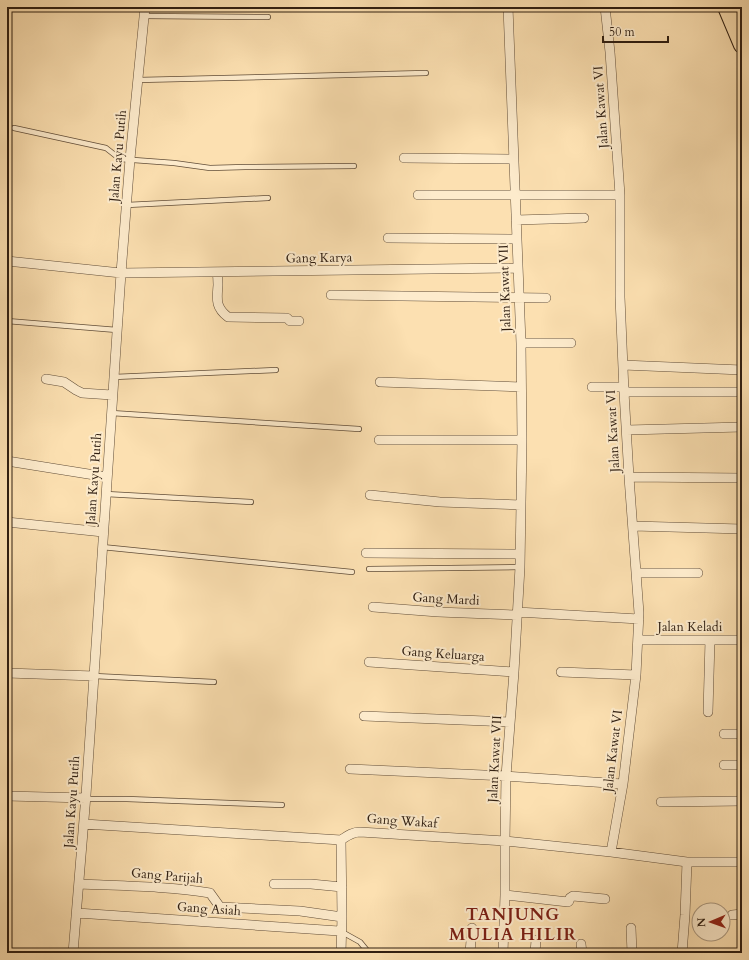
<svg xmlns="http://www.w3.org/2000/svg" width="749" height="960" font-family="Cardo,serif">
	<rect width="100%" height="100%" fill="#fce0b1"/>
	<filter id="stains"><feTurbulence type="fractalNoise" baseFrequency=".005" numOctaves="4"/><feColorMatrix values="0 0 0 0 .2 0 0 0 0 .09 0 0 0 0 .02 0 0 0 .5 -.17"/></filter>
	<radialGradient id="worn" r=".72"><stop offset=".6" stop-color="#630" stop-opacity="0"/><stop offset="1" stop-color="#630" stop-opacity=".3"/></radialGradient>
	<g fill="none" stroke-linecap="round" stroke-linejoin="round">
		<defs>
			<path id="lane" d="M144,16L268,17
				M138,80L426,73
				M14,128L106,148L120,159L174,163L210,168L245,167L354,166
				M127,205L268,198
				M7,321L117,330
				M114,377L276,370
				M111,413L359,429
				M106,494L251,502
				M102,547L352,572
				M369,569L520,567
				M94,676L214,682
				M86,799H127L282,805
				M342,932L360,942L369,953"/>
			<path id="street" d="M605,7L610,52L620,195V297L624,392L629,477L639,613L636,675L623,784L611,852
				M404,158L513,159
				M418,195H620
				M516,220L584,218
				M388,238L517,239
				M7,261L121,273L518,268
				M217,272C218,277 218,281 218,285C217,299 215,307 228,317L287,318L290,321H299
				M331,295L546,298
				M521,343H571
				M623,365L742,370
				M46,379L64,382L76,390L82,393L112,395
				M380,382L521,387
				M592,387H624
				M624,392H742
				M627,430L742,427
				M379,440H522
				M7,461L107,477
				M629,477L742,478
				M370,495L440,502L521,505
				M7,522L103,532
				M633,526L742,529
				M366,553L520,554
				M636,573H698
				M373,607L438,612L517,615
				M517,612L639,619
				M639,640H742
				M369,662L514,672
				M561,672L636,675
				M7,673L94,676
				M708,712L710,640
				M364,716L510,722
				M724,734H742
				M724,765H742
				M350,769L506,776L623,784
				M7,796L86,798
				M661,802L742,801
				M84,824L341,840
				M341,840C347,836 352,832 360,832L505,841L611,852L687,862H742
				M79,884C123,886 166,886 210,893L220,907L300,911L342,917
				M274,884H311L342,887
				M505,895L568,902L569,901L570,898L573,896L605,899
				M77,913L339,931
				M732,915L742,914
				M631,928L632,953
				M581,944L582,953
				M73,953L86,795L121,273L130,159L145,7
				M341,953L342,917L341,840
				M470,953L472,928
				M503,953L505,895V841L506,776L514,672L520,567L522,440L521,343L508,7
				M535,953L536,940
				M682,953L685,915L687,862"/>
			<path id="highway" d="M726,7L742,45"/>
		</defs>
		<use href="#lane" stroke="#624e39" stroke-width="6"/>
		<use href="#street" stroke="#624e39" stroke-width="10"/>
		<use href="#highway" stroke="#2f1e11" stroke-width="18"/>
		<use href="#lane" stroke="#fdebcc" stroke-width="4.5"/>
		<use href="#street" stroke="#fdebcc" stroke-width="9"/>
		<use href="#highway" stroke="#fce0b1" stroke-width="16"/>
	</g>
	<g text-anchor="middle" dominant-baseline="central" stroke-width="4" stroke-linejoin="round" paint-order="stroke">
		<g font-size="13" fill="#2f1e11" stroke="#fdebcc">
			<text transform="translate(601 107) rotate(-94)">Jalan Kawat VI</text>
			<text transform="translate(118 156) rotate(-85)">Jalan Kayu Putih</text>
			<text transform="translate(319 258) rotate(-1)">Gang Karya</text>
			<text transform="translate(505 288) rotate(-92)">Jalan Kawat VII</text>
			<text transform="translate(613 431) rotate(-93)">Jalan Kawat VI</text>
			<text transform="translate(94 479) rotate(-86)">Jalan Kayu Putih</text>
			<text transform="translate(446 599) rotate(3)">Gang Mardi</text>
			<text x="690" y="627">Jalan Keladi</text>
			<text transform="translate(443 654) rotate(4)">Gang Keluarga</text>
			<text transform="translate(613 751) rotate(-83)">Jalan Kawat VI</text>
			<text transform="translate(495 759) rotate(-87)">Jalan Kawat VII</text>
			<text transform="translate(72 802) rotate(-86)">Jalan Kayu Putih</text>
			<text transform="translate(402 821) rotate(4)">Gang Wakaf</text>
			<text transform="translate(167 876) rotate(5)">Gang Parijah</text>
			<text transform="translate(209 909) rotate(4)">Gang Asiah</text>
		</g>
		<g font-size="17" font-weight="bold" letter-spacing="1" fill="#7a1f14" stroke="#fdebcc">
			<text x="513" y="914">TANJUNG<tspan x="513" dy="20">MULIA HILIR</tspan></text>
		</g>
	</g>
	<rect width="749" height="960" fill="none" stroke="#fce0b1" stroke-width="24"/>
	<rect x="8" y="8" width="733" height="944" fill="none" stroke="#2f1e11" stroke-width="2"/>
	<rect x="12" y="12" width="725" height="936" fill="none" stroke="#2f1e11"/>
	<g transform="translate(711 922) rotate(268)"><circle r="19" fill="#fdebcc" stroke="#ab9981"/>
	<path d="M0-3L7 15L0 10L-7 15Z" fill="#8f2418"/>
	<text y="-6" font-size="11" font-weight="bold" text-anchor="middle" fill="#2f1e11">N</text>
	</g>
	<path d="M603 36v6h65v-6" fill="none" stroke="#2f1e11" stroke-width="2"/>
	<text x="609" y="36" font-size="12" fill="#2f1e11" stroke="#fdebcc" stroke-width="3" paint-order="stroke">50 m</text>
	<rect width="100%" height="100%" filter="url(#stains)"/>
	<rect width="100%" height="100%" fill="url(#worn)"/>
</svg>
